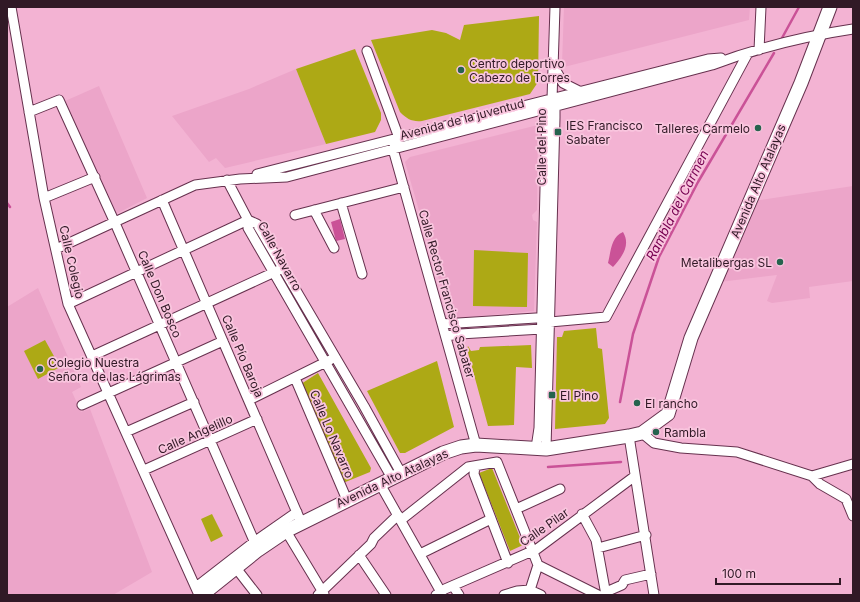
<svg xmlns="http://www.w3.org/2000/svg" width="860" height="602" font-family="Inter,sans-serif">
	<rect width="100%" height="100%" fill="#f3b3d3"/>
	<path fill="#eca5c9" d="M564,7H750L749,20L564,67L562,64Z
		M296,69L326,144L225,168L216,158L209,162L172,116L249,89Z
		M99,86L147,198L116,214L65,101Z
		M538,125L537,210L532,215L533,220L537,222L534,311L458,318L448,311L405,162L410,157Z
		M853,186V281L809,287L810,298L772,303L767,301L777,275L720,282L754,201Z
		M38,288L81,387L72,392L81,412L90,409L152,572L113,595H7V307Z"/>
	<path fill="#ada915" d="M539,16L538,82L530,94L422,121C412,122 407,119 400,112L371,40L432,30L446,33L460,40L464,25Z
		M355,49L381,113V120L375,132L326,144L296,69Z
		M474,250L528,253L527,307L473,306Z
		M596,328L598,348L602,349L609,418L605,424L555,429L557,337H562L564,331Z
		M45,340L60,367L38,379L24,351Z
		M531,345L532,368L516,367L514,425L488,426L467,349L468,346L471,351L479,350L480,347Z
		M437,361L454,427L405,453H400L367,391Z
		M318,373L371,468L370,472L343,483L301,384Z
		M492,468L523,545L510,551L479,473Z
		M212,514L223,536L211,542L201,519Z"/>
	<path fill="#ca5297" d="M340,219L345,239L336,241L331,222Z
		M623,232C631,245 622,257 613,267L608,263C611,251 611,237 623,232Z"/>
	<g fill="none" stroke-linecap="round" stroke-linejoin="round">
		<path stroke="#ca5297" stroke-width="2.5" d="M782,38L799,7
			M7,203L10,207
			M620,402L633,334L659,257L698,182L774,53
			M548,467L621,462"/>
		<defs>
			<path id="street" d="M11,7L44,198L68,304L199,595
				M759,50L761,7
				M367,51L399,138L393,149L476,445
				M554,67L563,83L581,92
				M29,112L59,100L115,223L258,550
				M257,174L708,59L721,58
				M227,180L248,220V228L392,478
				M44,198L95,177
				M162,200L301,522
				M341,203L362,274
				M314,210L334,248
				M295,215L404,187
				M248,220L257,224L364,406L401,473
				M56,249L195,185L240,179L287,177L712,65C757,48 806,36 853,29
				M68,304L248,220
				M442,324L536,318H542L547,321
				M446,336L460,334L542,329L550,322L606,317L748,53
				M92,356L279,270
				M295,378L347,500
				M249,400L330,360
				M82,405L223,341
				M126,432L194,402
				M642,433L654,443L681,448L737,452L812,476L853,464
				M629,436L654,595
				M536,448L539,428L547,109L552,99L555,7
				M546,449L555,118V107L553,102
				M475,466L474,474L508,563
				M144,470L257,419
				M812,476L820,484L846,499L853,516
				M380,484L441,592
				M516,509L560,489
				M582,514L596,540L606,595
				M401,520L468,467L497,462L538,565L598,595
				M286,531L324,594
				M598,548L646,535
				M420,554L491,519
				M359,555L386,595
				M538,565L530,590L541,595
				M236,568L257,595
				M453,586L459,595
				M196,587L254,542L297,512
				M606,592L622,585L625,580L651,574
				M318,595L371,544L374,538L398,515
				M436,595L445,589L537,549L635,476
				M504,595L517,591L530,590L528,595"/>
			<path id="secondary" d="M202,595L258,550L286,531L443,453L461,447L476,445L546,449L629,436L642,433L668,414L691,338L801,83L830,7"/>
		</defs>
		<use href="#street" stroke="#66314e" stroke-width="11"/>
		<use href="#secondary" stroke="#66314e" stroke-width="15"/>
		<use href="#street" stroke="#fff" stroke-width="9"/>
		<use href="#secondary" stroke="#fff" stroke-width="13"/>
	</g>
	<g fill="#26634e" stroke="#f9c5de" stroke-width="1.5">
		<circle cx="461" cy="70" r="4"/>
		<circle cx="758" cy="128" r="4"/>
		<rect x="554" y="128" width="8" height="8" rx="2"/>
		<circle cx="780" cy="262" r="4"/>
		<circle cx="40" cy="369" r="4"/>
		<rect x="548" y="391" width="8" height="8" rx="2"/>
		<circle cx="637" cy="403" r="4"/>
		<circle cx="656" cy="432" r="4"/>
	</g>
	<g text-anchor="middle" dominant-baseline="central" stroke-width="3.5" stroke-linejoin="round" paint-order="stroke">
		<g font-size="12" fill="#311926" stroke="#f9c5de" text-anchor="start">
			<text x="469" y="63">Centro deportivo<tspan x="469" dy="14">Cabezo de Torres</tspan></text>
			<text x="566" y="125">IES Francisco<tspan x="566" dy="14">Sabater</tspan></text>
			<text x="750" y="128" text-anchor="end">Talleres Carmelo</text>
			<text x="772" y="262" text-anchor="end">Metalibergas SL</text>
			<text x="48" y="362">Colegio Nuestra<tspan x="48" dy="14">Señora de las Lágrimas</tspan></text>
			<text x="560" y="395">El Pino</text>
			<text x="645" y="403">El rancho</text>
			<text x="664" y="432">Rambla</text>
		</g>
		<g font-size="12" fill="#311926" stroke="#f9c5de">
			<text transform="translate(462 119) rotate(-15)">Avenida de la juventud</text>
			<text transform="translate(541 147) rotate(-90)">Calle del Pino</text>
			<text transform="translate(758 181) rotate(-67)">Avenida Alto Atalayas</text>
			<text transform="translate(280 256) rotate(61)">Calle Navarro</text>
			<text transform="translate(72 262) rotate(77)">Calle Colegio</text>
			<text transform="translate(160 294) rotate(67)">Calle Don Bosco</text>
			<text transform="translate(447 294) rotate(74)">Calle Rector Francisco Sabater</text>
			<text transform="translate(243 356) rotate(67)">Calle Pío Baroja</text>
			<text transform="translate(195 434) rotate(-24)">Calle Angelillo</text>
			<text transform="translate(332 434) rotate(67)">Calle Lo Navarro</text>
			<text transform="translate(392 478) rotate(-25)">Avenida Alto Atalayas</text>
			<text transform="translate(544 527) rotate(-35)">Calle Pilar</text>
		</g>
		<g font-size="13" font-style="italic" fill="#760050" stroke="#f9c5de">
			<text transform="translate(677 205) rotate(-63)">Rambla del Carmen</text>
		</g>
	</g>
	<rect width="860" height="602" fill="none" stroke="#311926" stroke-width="16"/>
	<path d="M716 578v6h124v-6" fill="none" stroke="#311926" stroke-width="2"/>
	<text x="722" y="578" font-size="12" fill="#311926" stroke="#f9c5de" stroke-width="3" paint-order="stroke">100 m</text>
</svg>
